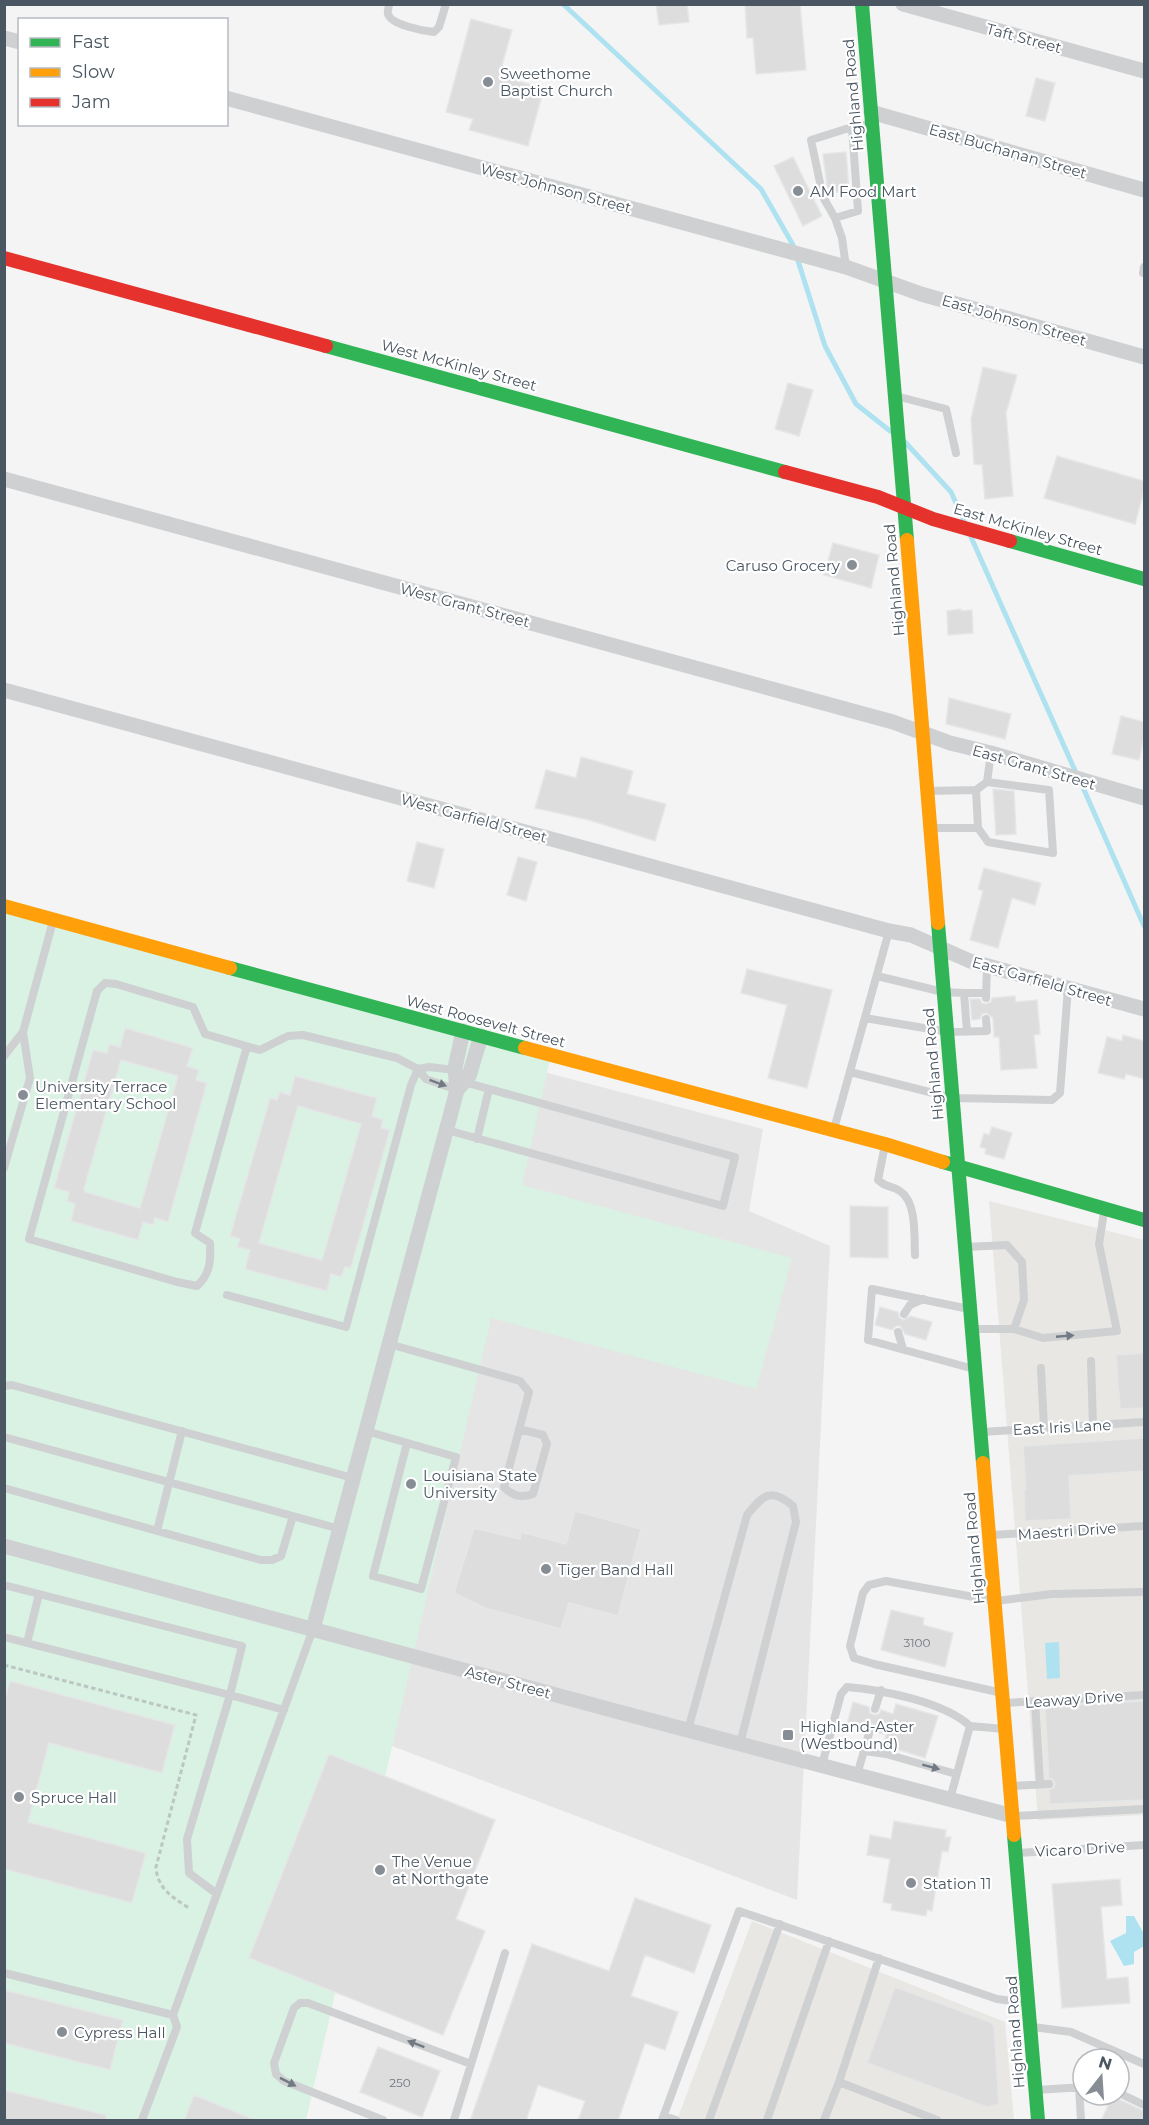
<svg xmlns="http://www.w3.org/2000/svg" width="1149" height="2125" font-family="Montserrat,sans-serif">
	<rect width="100%" height="100%" fill="#f4f4f4"/>
	<path fill="#e8e7e3" d="M989,1201L1144,1240V1815L1038,1820Z
		M752,1921L1005,2022L1014,2120H677Z"/>
	<path fill="#e6e5e6" d="M4,930L79,951L763,1129L749,1211L830,1246L797,1900L329,1722Z"/>
	<path fill="#d9f2e3" d="M4,905L551,1055L522,1185L792,1258L756,1389L491,1318L306,2120H5Z"/>
	<path fill="#aee2f0" d="M1059,1642L1060,1678L1047,1679L1045,1643Z
		M1126,1916H1134L1144,1934V1946L1134,1952V1964L1124,1966L1110,1941L1126,1933Z"/>
	<g fill="none" stroke-linecap="round" stroke-linejoin="round">
		<path stroke="#aee2f0" stroke-width="5" d="M563,4L761,189L793,245L825,346L856,404L890,431
			M905,442L951,492L965,523
			M971,537L1077,775
			M1081,783L1144,926"/>
	</g>
	<path fill="#ddddde" stroke="#e5e6e7" stroke-width="1.5" fill-rule="evenodd" d="M656,4H687L689,22L659,25Z
		M745,4H800L806,70L756,74L753,38H747Z
		M471,19L512,30L499,76L544,88L528,146L469,130L473,119L446,112Z
		M1036,78L1055,83L1045,121L1026,116Z
		M846,152L849,191L828,193L823,154Z
		M793,157L822,216L803,226L774,166Z
		M983,367L1017,375L1006,413L1013,496L985,499L982,465L974,464L971,419Z
		M788,383L813,390L799,436L775,429Z
		M1057,456L1144,481V491L1135,524L1044,498Z
		M833,543L879,555L871,588L824,575Z
		M961,609V611L972,610L973,633L948,635L947,611Z
		M949,698L1011,714L1005,739L946,724Z
		M1121,716L1144,722V737L1139,760L1112,754Z
		M581,757L633,771L627,794L666,804L655,841L589,820L535,808L546,770L576,778Z
		M993,789L1014,791L1016,834L996,835Z
		M417,842L444,849L434,888L407,881Z
		M518,857L537,862L526,901L507,895Z
		M984,868L1041,883L1035,905L1012,898L998,948L970,940L983,891L978,889Z
		M747,969L832,990L807,1088L768,1078L787,1005L741,993Z
		M1015,996L1016,1002L1037,1000L1040,1034L1034,1035L1037,1068L1001,1070L999,1037H994L993,1018L986,1013L982,1014L980,1019L972,1020L970,999H980L982,1003L986,1004L991,1002L992,998Z
		M125,1028L193,1048L187,1066L199,1070L196,1080L207,1083L168,1222L155,1218L153,1225L143,1222L138,1240L71,1221L75,1204L67,1201L69,1192L54,1188L93,1050L107,1053L109,1044L120,1047ZM121,1060L178,1076L140,1208L85,1192L84,1189Z
		M1123,1035L1144,1041V1079L1126,1074L1124,1079L1098,1073L1107,1037L1122,1041Z
		M295,1076L377,1098L372,1116L383,1120L381,1128L390,1130L351,1268L345,1267L341,1277L331,1274L327,1291L245,1269L250,1250L237,1247L240,1239L230,1236L270,1098L277,1100L280,1092L290,1095ZM298,1106L361,1124L322,1260L259,1243Z
		M992,1127L1012,1133L1004,1159L985,1154L986,1149L980,1147L984,1133L989,1135Z
		M850,1206L888,1207V1258L850,1257Z
		M880,1307L898,1312L899,1317L903,1320L910,1316L932,1322L926,1340L905,1334L900,1326H896L892,1330L875,1325Z
		M1144,1353V1408L1120,1409L1116,1355Z
		M1144,1438V1471L1069,1476L1071,1519L1025,1521L1024,1489H1026L1023,1446Z
		M575,1511L641,1529L618,1616L569,1603L561,1629L485,1608L454,1593L474,1528L520,1539L521,1532L566,1544Z
		M891,1610L924,1618L923,1625L953,1633L945,1667L881,1650Z
		M10,1681L175,1725L162,1773L49,1743L28,1822L146,1853L132,1903L4,1869V1702Z
		M1144,1701V1800L1050,1804L1049,1790L1054,1787L1055,1783L1052,1779L1049,1778L1045,1707Z
		M853,1702L869,1707L870,1713L874,1715L879,1714L881,1710L893,1714L896,1704L938,1716L925,1758L883,1745L886,1735L876,1732V1728L872,1724H868L864,1729L847,1724Z
		M329,1754L495,1820L456,1919L485,1931L443,2035L249,1958Z
		M894,1821L946,1830L945,1837H951L948,1852L942,1851L932,1911L927,1910L926,1916L891,1910L892,1904L883,1902L890,1859L867,1855L870,1835L891,1839Z
		M1120,1879L1122,1905L1101,1907L1107,1979L1128,1977L1130,2003L1062,2008L1052,1884Z
		M635,1898L711,1925L694,1973L645,1955L631,1996L678,2012L665,2050L645,2043L618,2121H578L585,2101L538,2085L526,2121H470L532,1944L609,1971Z
		M895,1987L990,2022L994,2026L999,2104L987,2107L867,2063Z
		M4,1990L123,2020L110,2070L4,2043Z
		M378,2047L440,2071L422,2117L360,2092Z
		M4,2090L106,2115V2121H4Z
		M194,2095L255,2120V2121H184Z
		M1113,2095L1116,2098L1144,2111V2121H1101Z"/>
	<g fill="none" stroke-linecap="round" stroke-linejoin="round">
		<path stroke="#bcc7c4" stroke-width="3" stroke-dasharray="4.5 3" stroke-linecap="butt" d="M4,1665L196,1715L156,1867C157,1888 173,1898 189,1908"/>
		<path stroke="#ced0d2" stroke-width="8" d="M389,4C389,7 387,12 388,14C391,25 424,31 434,32L439,27L446,4
			M835,218L858,211L852,127
			M846,267L842,238L835,218L823,197L811,140L852,127L870,124
			M1143,273L1144,267
			M896,396L946,409L956,453
			M987,782L991,753
			M927,791L976,790L987,782L1049,790L1053,853L988,842L978,828L976,790
			M931,828H978
			M877,976L943,992L964,993
			M986,998L987,966
			M865,1018L948,1032L987,1031L986,1019
			M967,1032L964,993H986
			M4,1056L23,1032L53,921
			M455,1070L429,1067L418,1069L426,1079L457,1090
			M850,1072L953,1098L1052,1100L1060,1093L1068,988
			M834,1129L889,931
			M447,1130L723,1206L735,1157L464,1082
			M477,1139L489,1089
			M885,1145L878,1180C888,1189 891,1185 900,1191C917,1202 914,1237 915,1255
			M4,1168L30,1078L23,1032
			M966,1247L1007,1245L1022,1262L1024,1300L1014,1329
			M227,1295L346,1327L411,1085L418,1069L397,1058L303,1035L288,1036L260,1050L205,1034L193,1007L116,984L105,983L97,991L29,1239L177,1282L197,1286C210,1274 211,1261 210,1243L195,1233L247,1046
			M969,1309L872,1289L868,1340L974,1369
			M904,1314L910,1305L923,1299
			M974,1329H1014L1043,1338L1117,1331L1099,1244L1104,1212
			M898,1332L903,1349
			M389,1344L520,1381L529,1392L504,1487C512,1496 522,1498 533,1494L547,1444L543,1435L519,1429
			M1091,1361L1093,1425
			M1041,1368L1044,1428
			M4,1386L12,1385L353,1478
			M366,1431L456,1457L421,1589L373,1576L407,1443
			M982,1432L1144,1422
			M4,1437L340,1529
			M4,1488L261,1560H272L281,1556L293,1516
			M157,1531L182,1431
			M991,1535L1144,1526
			M4,1585L39,1594
			M39,1594L242,1646L230,1695L27,1643Z
			M4,1637L27,1643
			M1002,1693L874,1664L854,1658L850,1646L863,1593L869,1585L886,1581L996,1601L1052,1594L1144,1592
			M1035,1701L1040,1784
			M1005,1703L1144,1695
			M875,1709L881,1690
			M688,1730L747,1515C763,1495 771,1487 793,1506L796,1522L740,1744
			M864,1751L886,1754L956,1774
			M822,1765L841,1694L847,1687C883,1690 944,1702 970,1726
			M857,1775L870,1730
			M1012,1786L1049,1784
			M950,1799L970,1726L1004,1729
			M1014,1816L1144,1809
			M1018,1853L1144,1845
			M217,1894L189,1873L187,1839L230,1695L284,1710
			M879,1958L839,2082L937,2120
			M4,1973L173,2015
			M1033,2027L1071,2032L1144,2064
			M1079,2087L1081,2120
			M1037,2090L1083,2087
			M1119,2093L1144,2105
			M664,2116L676,2120
			M142,2120L177,2027L173,2015L313,1629
			M383,2120L284,2081L276,2074L274,2063L294,2008L300,2003H308L471,2064
			M454,2120L505,1953
			M662,2120L739,1911L997,1999L1027,2003
			M709,2120L780,1924
			M767,2120L829,1941
			M824,2120L839,2082"/>
		<path stroke="#ced0d2" stroke-width="15" d="M903,4L1144,71
			M4,38L20,42
			M226,98L846,267L921,294L1144,357
			M871,112L1144,190
			M4,479L893,722L950,743L991,753L1144,798
			M4,690L889,931L911,935L970,961L1144,1009
			M457,1090L469,1076L481,1036
			M4,1546L619,1712L1013,1816
			M313,1629L457,1090L455,1068L463,1031"/>
		<path stroke="#30b455" stroke-width="14" d="M862,4L907,540
			M326,346L785,472
			M1010,541L1144,579
			M938,923L983,1463
			M230,968L525,1048
			M943,1162L1144,1220
			M1014,1835L1038,2120"/>
		<path stroke="#ff9f0a" stroke-width="14" d="M907,540L938,923
			M4,906L230,968
			M525,1048L885,1144L943,1162
			M983,1463L1014,1835"/>
		<path stroke="#e5322d" stroke-width="14" d="M4,258L326,346
			M785,472L878,497L933,519L1010,541"/>
	</g>
	<defs><path id="oneway-solid" d="M-6-.8H1V-3.2L6.5 0L1 3.2V.8H-6Z" transform="scale(1.5)"/></defs>
	<g fill="#727b83">
		<use href="#oneway-solid" transform="translate(438 1083) rotate(20)"/>
		<use href="#oneway-solid" transform="translate(1065 1336) rotate(-5)"/>
		<use href="#oneway-solid" transform="translate(931 1767) rotate(15)"/>
		<use href="#oneway-solid" transform="translate(416 2044) rotate(-159)"/>
		<use href="#oneway-solid" transform="translate(288 2082) rotate(27)"/>
	</g>
	<g fill="#868d94" stroke="#fff" stroke-width="2">
		<circle cx="488" cy="82" r="6"/>
		<circle cx="798" cy="191" r="6"/>
		<circle cx="852" cy="565" r="6"/>
		<circle cx="23" cy="1095" r="6"/>
		<circle cx="411" cy="1484" r="6"/>
		<circle cx="546" cy="1569" r="6"/>
		<rect x="782" y="1729" width="12" height="12" rx="3"/>
		<circle cx="19" cy="1797" r="6"/>
		<circle cx="380" cy="1870" r="6"/>
		<circle cx="911" cy="1883" r="6"/>
		<circle cx="62" cy="2032" r="6"/>
	</g>
	<g text-anchor="middle" dominant-baseline="central" stroke-width="4.5" stroke-linejoin="round" paint-order="stroke">
		<g font-size="12" fill="#707881">
			<text x="917" y="1642">3100</text>
			<text x="400" y="2082">250</text>
		</g>
		<g font-size="15" fill="#4a5661" stroke="#fff">
			<text transform="translate(1024 38) rotate(15)">Taft Street</text>
			<text transform="translate(853 95) rotate(-95)">Highland Road</text>
			<text transform="translate(1008 151) rotate(16)">East Buchanan Street</text>
			<text transform="translate(556 188) rotate(15)">West Johnson Street</text>
			<text transform="translate(1014 320) rotate(16)">East Johnson Street</text>
			<text transform="translate(459 365) rotate(15)">West McKinley Street</text>
			<text transform="translate(1028 529) rotate(16)">East McKinley Street</text>
			<text transform="translate(894 580) rotate(-95)">Highland Road</text>
			<text transform="translate(465 605) rotate(15)">West Grant Street</text>
			<text transform="translate(1034 767) rotate(16)">East Grant Street</text>
			<text transform="translate(474 818) rotate(15)">West Garfield Street</text>
			<text transform="translate(1042 981) rotate(16)">East Garfield Street</text>
			<text transform="translate(486 1021) rotate(15)">West Roosevelt Street</text>
			<text transform="translate(933 1064) rotate(-95)">Highland Road</text>
			<text transform="translate(1062 1427) rotate(-3)">East Iris Lane</text>
			<text transform="translate(1067 1531) rotate(-4)">Maestri Drive</text>
			<text transform="translate(974 1548) rotate(-95)">Highland Road</text>
			<text transform="translate(508 1682) rotate(15)">Aster Street</text>
			<text transform="translate(1074 1699) rotate(-4)">Leaway Drive</text>
			<text transform="translate(1080 1849) rotate(-3)">Vicaro Drive</text>
			<text transform="translate(1015 2032) rotate(-94)">Highland Road</text>
		</g>
		<g font-size="15" fill="#4a5661" stroke="#fff" text-anchor="start">
			<text x="500" y="73">Sweethome<tspan x="500" dy="17">Baptist Church</tspan></text>
			<text x="810" y="191">AM Food Mart</text>
			<text x="840" y="565" text-anchor="end">Caruso Grocery</text>
			<text x="35" y="1086">University Terrace<tspan x="35" dy="17">Elementary School</tspan></text>
			<text x="423" y="1475">Louisiana State<tspan x="423" dy="17">University</tspan></text>
			<text x="558" y="1569">Tiger Band Hall</text>
			<text x="800" y="1726">Highland-Aster<tspan x="800" dy="17">(Westbound)</tspan></text>
			<text x="31" y="1797">Spruce Hall</text>
			<text x="392" y="1861">The Venue<tspan x="392" dy="17">at Northgate</tspan></text>
			<text x="923" y="1883">Station 11</text>
			<text x="74" y="2032">Cypress Hall</text>
		</g>
	</g>
	<rect width="1149" height="2125" fill="none" stroke="#4a5661" stroke-width="12"/>
	<rect x="18" y="18" width="210" height="108" fill="#ffffff" stroke="#b7bbc0" stroke-width="1.5"/>
	<rect x="30" y="38" width="30" height="9" fill="#30b455" stroke="#b7bbc0" stroke-width="1.5"/>
	<text x="72" y="48" font-size="18" fill="#4a5661">Fast</text>
	<rect x="30" y="68" width="30" height="9" fill="#ff9f0a" stroke="#b7bbc0" stroke-width="1.5"/>
	<text x="72" y="78" font-size="18" fill="#4a5661">Slow</text>
	<rect x="30" y="98" width="30" height="9" fill="#e5322d" stroke="#b7bbc0" stroke-width="1.5"/>
	<text x="72" y="108" font-size="18" fill="#4a5661">Jam</text>
	<g transform="translate(1101 2077) rotate(17)"><circle r="28" fill="#ffffff" stroke="#b7bbc0" stroke-width="1.5"/>
	<path d="M0-4.5L10 22L0 15L-10 22Z" fill="#868d94"/>
	<text y="-9" font-size="16" font-weight="bold" text-anchor="middle" fill="#4a5661">N</text>
	</g>
</svg>
